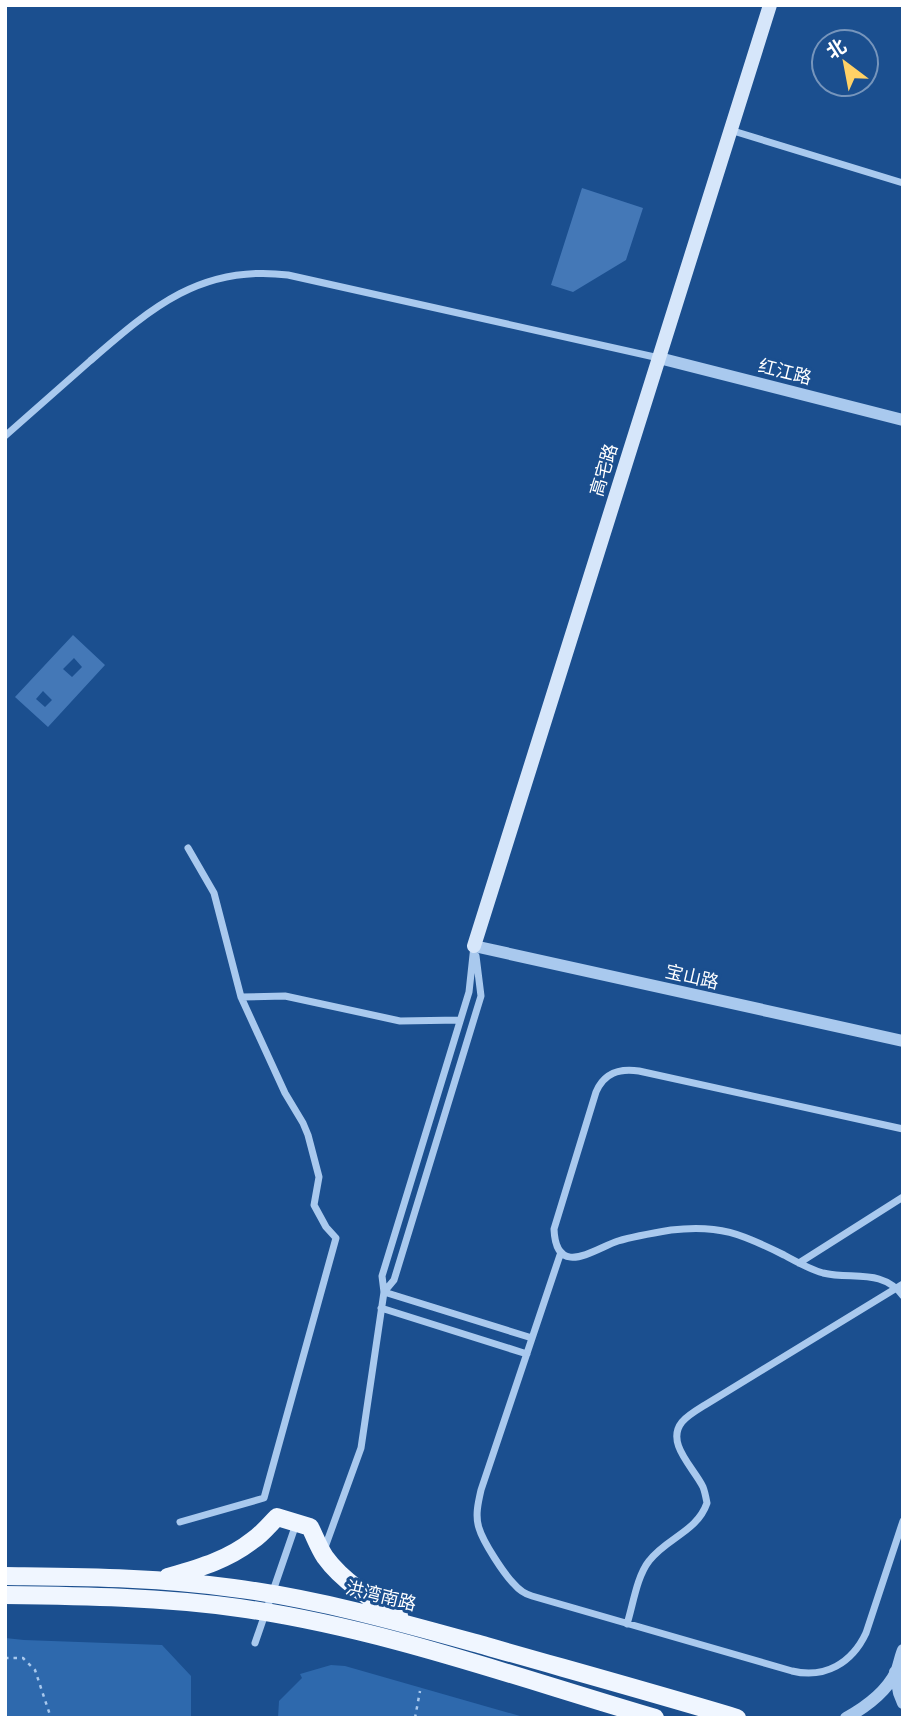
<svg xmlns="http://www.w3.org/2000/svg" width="908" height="1723" font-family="'Fira Sans Condensed','Noto Sans SC',sans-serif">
	<rect width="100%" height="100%" fill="#1b4f8f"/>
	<path fill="#2e69ad" d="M5,1638L24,1640L162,1645L191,1676V1718H5Z
		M331,1665L345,1666L527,1718H278L279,1701L302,1678L300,1674Z"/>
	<path fill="#4478b7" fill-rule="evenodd" d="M582,188L643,208L626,260L573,292L551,285Z
		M73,635L105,665L48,727L15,697ZM74,658L82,667L72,677L63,669ZM43,691L52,700L45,707L36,699Z"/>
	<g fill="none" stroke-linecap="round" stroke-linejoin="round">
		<path stroke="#a9c9ee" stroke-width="2.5" stroke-dasharray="3.5 5" stroke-linecap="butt" d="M5,1658H23L35,1670L51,1718
			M415,1718L420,1691"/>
		<path stroke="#a9c9ee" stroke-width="7" d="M730,130L903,183
			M5,436C33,411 62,386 90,361C151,308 201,264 288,275L659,358
			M241,997L285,996L400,1021L460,1020
			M903,1129L639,1071C619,1068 604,1073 596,1092L554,1229C556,1279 594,1249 618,1241C635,1236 653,1233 671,1230C719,1224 742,1234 784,1255C797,1262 809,1269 823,1273C852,1280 882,1268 903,1296
			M561,1252L481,1490C478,1503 475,1516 479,1528C483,1542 504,1574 514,1584C519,1590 525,1594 532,1596L792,1671C825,1679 852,1663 866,1633L903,1521
			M799,1263L903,1197
			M384,1292L394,1280L481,996L476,956
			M384,1292L532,1338
			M381,1308L527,1354
			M180,1522L264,1498L336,1238L326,1227L314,1205L319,1177L308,1135L303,1123L285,1093L241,997L214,893L188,848
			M324,1550L361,1448L384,1292L382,1276L469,992L474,946
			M627,1624C633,1605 637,1576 649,1561C666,1538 697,1532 707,1503C706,1498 705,1492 703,1487C694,1468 665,1443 682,1422C688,1415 697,1410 705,1405L903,1284
			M255,1643L296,1524"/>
		<path stroke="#a9c9ee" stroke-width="12" d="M659,358L903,420
			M474,946L903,1041
			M895,1672L899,1693L903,1703
			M846,1718C866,1707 886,1692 896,1672C899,1665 900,1657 903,1650"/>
		<path stroke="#d6e6fa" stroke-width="14" d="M474,946L770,5"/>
		<path stroke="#f0f6ff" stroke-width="18" d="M5,1576C81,1577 157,1577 233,1588C319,1599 403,1623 486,1646C570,1670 654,1693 737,1718
			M168,1577C199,1568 228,1560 253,1540C262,1534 269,1525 277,1517L310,1527C315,1537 319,1548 325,1557C343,1582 373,1600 399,1616
			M5,1595C83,1596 161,1597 239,1608C381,1628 518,1678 655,1718"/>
	</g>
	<g text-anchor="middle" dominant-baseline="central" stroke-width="6" stroke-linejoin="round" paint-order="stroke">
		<g font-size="18" fill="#fff" stroke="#1b4f8f">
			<text transform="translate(785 372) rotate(14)">红江路</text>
			<text transform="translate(604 470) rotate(-73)">高宅路</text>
			<text transform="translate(692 977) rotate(13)">宝山路</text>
			<text transform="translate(381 1596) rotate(14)">洪湾南路</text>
		</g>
	</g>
	<rect width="908" height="1723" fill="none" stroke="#ffffff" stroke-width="14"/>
	<g transform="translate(845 63) rotate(328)"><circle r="33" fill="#1b4f8f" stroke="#7695bc" stroke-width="2"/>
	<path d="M0-5L12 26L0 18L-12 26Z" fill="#ffd166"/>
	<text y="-10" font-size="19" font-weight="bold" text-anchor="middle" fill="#ffffff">北</text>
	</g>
</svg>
